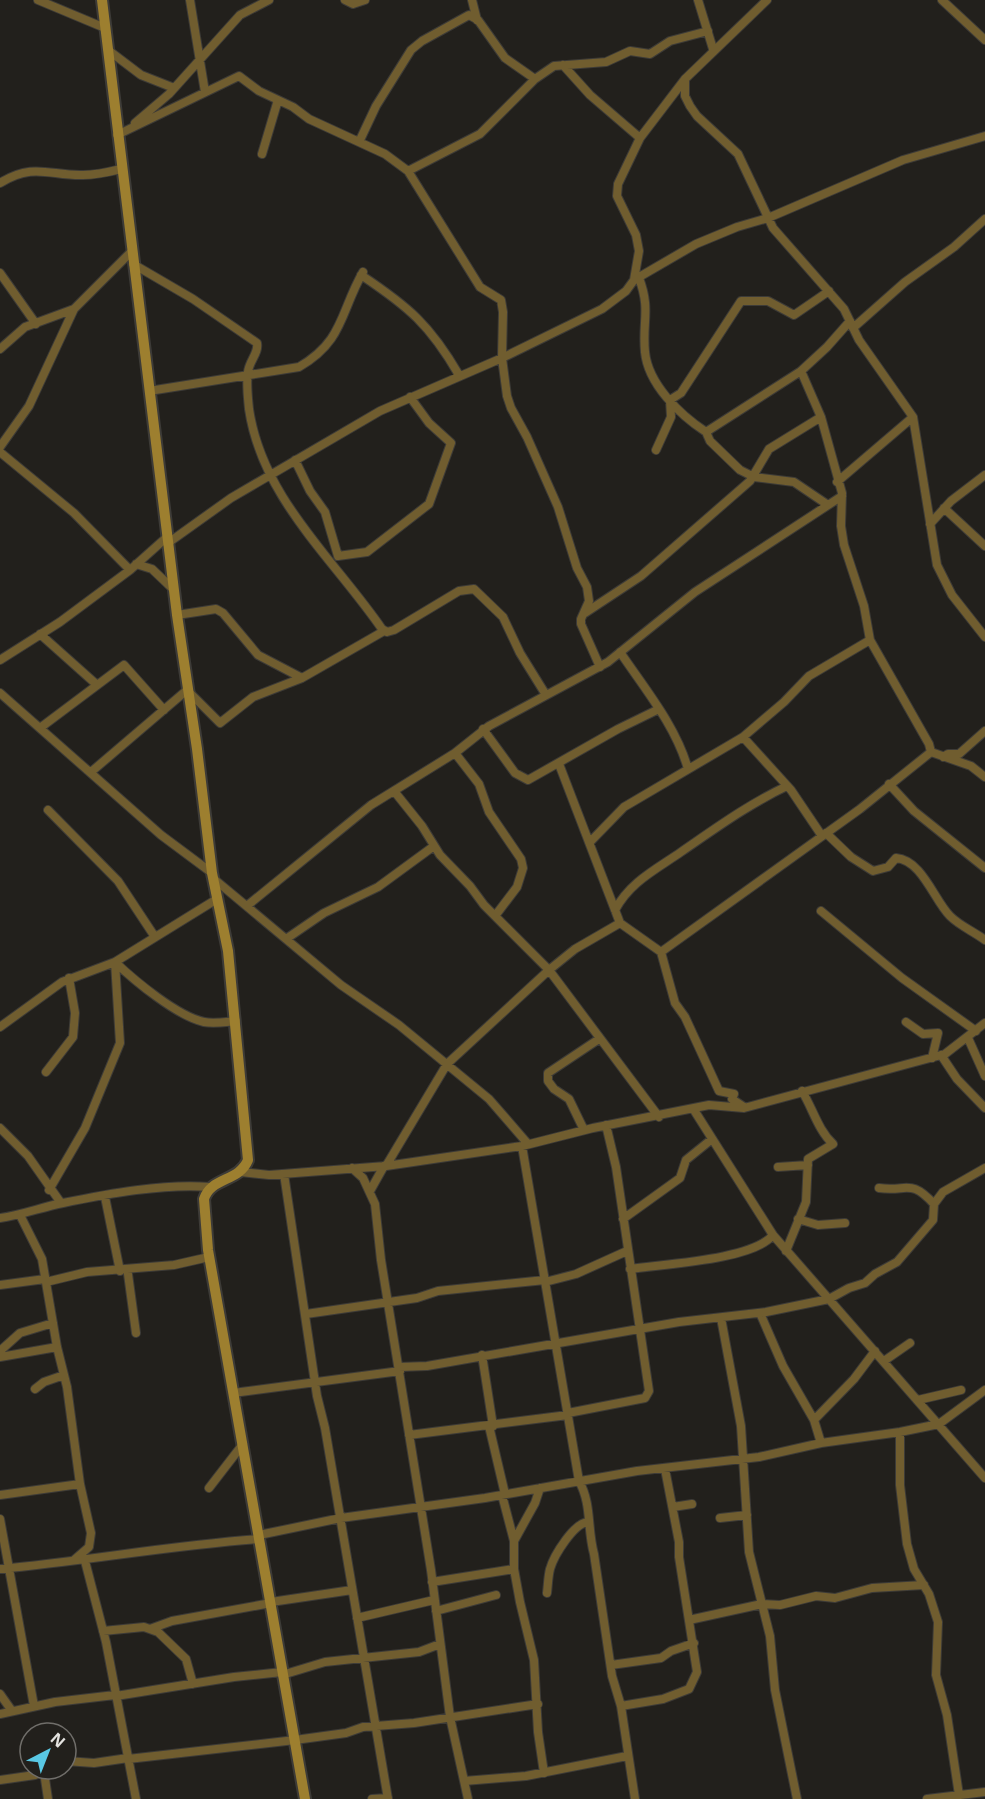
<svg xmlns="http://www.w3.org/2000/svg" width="985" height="1799" font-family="'Open Sans',sans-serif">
	<rect width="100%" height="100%" fill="#22201c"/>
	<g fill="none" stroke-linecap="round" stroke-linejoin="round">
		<defs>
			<path id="street" d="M38,0L105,28
				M190,0L205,92
				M345,0L353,4L365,0
				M472,0L477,20
				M698,0L713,49
				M942,0L985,40
				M108,50L141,75L174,88
				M563,65L590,95L640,138
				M685,79V96L690,106L697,116L738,154L773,228L844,309L859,340L913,417L937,565L952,595L985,637
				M135,123L169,94L240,15L269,0
				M117,135L239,76L259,91L293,107L309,119L385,154L408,171L480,134L535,79L554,66L606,62L630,51L650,54L670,41L708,31
				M360,140L376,106L411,50L422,41L469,15L478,20L505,58L535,79
				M262,154L278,100
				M408,171L480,287L501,300L503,312L502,358L507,396L511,408L527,437L558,507L577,568L587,587L589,601L581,619V624L600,667
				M0,183C34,162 50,176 83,175C96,175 109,172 121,169
				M133,264L193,299L257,343C259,353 249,361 248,372C246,383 248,398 249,409C262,498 334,559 382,629L387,632L394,630L459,591L474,589L503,617L520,653L546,695
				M0,273L36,324
				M361,275C409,307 430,325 459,375
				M639,278C651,310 642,321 645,352C648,384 680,415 706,432L801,371L827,347L850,321
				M634,280L696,244L737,227L768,218L903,160L985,136
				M853,328L905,282L954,247L985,219
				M0,349L25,327L74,309L131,252
				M149,391L299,367C344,341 340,312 363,272
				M706,432L710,441L740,470L754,477L794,482L828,505
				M0,447L29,406L74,309
				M656,450L671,417L670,400L681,393L741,301H768L794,315L829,291
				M0,452L74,513L130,570
				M295,460L310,491L325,512L338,556L367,552L429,504L451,443L429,423L410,397
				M837,482L913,417
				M944,508L985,546
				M930,524L951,501L985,475
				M168,543L231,498L380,411L502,358L602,309L626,291L634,280L639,251L636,235L617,196L618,184L640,138L685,79L767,0
				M136,564L152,569L174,590
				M585,613L641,576L750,481L769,449L821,417
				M177,615L216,609L223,613L258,655L302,678L384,631
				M40,634L96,684
				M620,652C645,689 676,726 688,769
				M0,660L60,622L130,570L167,537
				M0,693L161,835L212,873
				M40,728L124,665L164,710
				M483,729L515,773L528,780L618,729L659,709
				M743,737L791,790L822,836
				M931,752L971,766L985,777
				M455,753L479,784L489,812L521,859L523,868L517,887L495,916
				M943,757L948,754H959L985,731
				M559,764L620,923L661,952L860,809L931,752L929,744L870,640L864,606L844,545L841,526L842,493L821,417L801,371
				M91,772L187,690L220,723L253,697L302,678
				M889,784L914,811L985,868
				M394,791L422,826L440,855L470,886L484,905L549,970L659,1117
				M48,810L118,881L155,937
				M826,833L851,857L873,871L888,867L896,858C922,860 934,900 950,916C960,926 973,931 985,940
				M590,842L624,807L743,737L784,702L809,676L870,640
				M214,879L341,985L399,1025L489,1099L528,1144
				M248,905L371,805L455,753L489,726L608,662L695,592L842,496
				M615,910C630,882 655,870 681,852C716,828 749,804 787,786
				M821,911L902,978L976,1031
				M286,939L324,913L378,887L434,846
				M661,952L675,1003L685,1017L719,1091L734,1094L732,1099L744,1107
				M115,962C135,981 177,1016 204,1022C214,1024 225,1022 236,1021
				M906,1022L923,1034L938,1033L932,1058
				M0,1027L62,982L115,962L217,899
				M968,1038L985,1076
				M941,1055L957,1079L985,1108
				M46,1072L73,1037L75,1013L69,978
				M694,1110L773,1235L985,1478
				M0,1128L28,1156L61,1203
				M584,1130L569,1099L554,1089L548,1081V1073L599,1039
				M522,1146L579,1481C592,1504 587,1529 594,1554L612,1676L621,1706L635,1799
				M386,1166L447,1064L549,970L575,949L620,923
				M778,1167L808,1165
				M352,1168L363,1178L375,1204L381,1260L431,1570L450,1717L468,1799
				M241,1172L269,1175L386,1166L522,1146L593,1128L709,1105L744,1108L945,1054L985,1023
				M284,1174L317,1396L325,1428L388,1799
				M879,1188C908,1192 910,1178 934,1204
				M49,1190L85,1128L120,1043L115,962
				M370,1191L384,1166
				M105,1197L120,1271
				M20,1215L42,1259L57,1347L67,1387L80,1484L91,1533L89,1547L74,1560
				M0,1218C22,1215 42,1207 63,1203C107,1194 165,1183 210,1187
				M623,1219L680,1178L686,1160L712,1139
				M798,1219L818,1225L845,1223
				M786,1251L806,1202L808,1159L833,1144C818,1130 813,1109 802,1091
				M630,1269C664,1264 753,1260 773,1235
				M128,1274L136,1333
				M46,1282L87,1272L174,1265L209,1257
				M545,1282L576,1274L627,1251
				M0,1285L45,1279
				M760,1313L783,1366L814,1420L821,1443
				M306,1314L417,1298L438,1291L545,1280
				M721,1318L741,1426L749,1552L770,1636L775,1690L797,1799
				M0,1351L20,1333L53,1323
				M482,1355L493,1426
				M0,1357L57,1347
				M884,1361L910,1343
				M399,1367L427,1366L679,1322L766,1312L829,1299L849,1288L865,1283L875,1274L897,1262L933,1220L934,1204L943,1192L985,1168
				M35,1389L44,1382L64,1375
				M233,1393L400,1371
				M918,1400L961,1390
				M568,1413L645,1398L649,1391L616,1167L606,1125
				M814,1420L854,1379L875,1351
				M489,1426L505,1494
				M900,1432V1485L907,1544L914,1569L929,1594L938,1622L936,1675L947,1715L959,1795
				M409,1435L568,1415
				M209,1488L243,1444
				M0,1495L80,1484
				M502,1495L514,1541V1569L520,1602L534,1660L538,1732L544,1773
				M673,1507L692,1504
				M720,1518L747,1515
				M0,1519L34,1706
				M259,1535L341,1518L485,1498L637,1471L759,1457L821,1443L900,1432L939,1424L985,1390
				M514,1541L535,1503L540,1488
				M85,1561L106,1642L136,1799
				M0,1569C87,1561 173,1545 260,1539
				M432,1582L514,1569
				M547,1593C548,1585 548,1577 550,1569C554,1555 574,1523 588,1522
				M271,1602L352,1590
				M436,1611L496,1595
				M357,1618L434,1600
				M689,1620L762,1604L780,1605L816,1596L835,1598L872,1588L924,1585
				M150,1629L172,1621L271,1603
				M103,1631L144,1627L158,1632L186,1659L193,1684
				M611,1665L661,1658L671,1651L694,1643
				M282,1675L325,1662L419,1652L440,1644
				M0,1694L12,1711
				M116,1696L234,1677L282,1672
				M621,1706L663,1699L689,1689L697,1672L679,1557V1542L665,1469
				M0,1714L55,1702L115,1695
				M128,1759L295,1740L346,1733L363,1727L414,1723L538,1704
				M66,1761L94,1763L128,1758
				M44,1772L48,1799
				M0,1780L35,1775L49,1769
				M464,1781L526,1776L627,1756
				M372,1799L388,1798
				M927,1799L985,1792"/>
			<path id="secondary" d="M102,0L177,615L197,749L212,873L228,951L248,1160C239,1182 211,1177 204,1199L208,1250L305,1799"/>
		</defs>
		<use href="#street" stroke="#3d3b37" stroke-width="10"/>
		<use href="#secondary" stroke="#3d3b37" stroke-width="14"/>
		<use href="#street" stroke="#705d2f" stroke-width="8"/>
		<use href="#secondary" stroke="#9d7f2f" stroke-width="10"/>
	</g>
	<g transform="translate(48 1751) rotate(42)"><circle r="28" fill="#22201c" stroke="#706e6a" stroke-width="1.5"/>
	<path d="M0-4.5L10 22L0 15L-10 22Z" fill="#59c8e4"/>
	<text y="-9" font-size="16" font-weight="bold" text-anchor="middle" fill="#e4e3e0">N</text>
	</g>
</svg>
